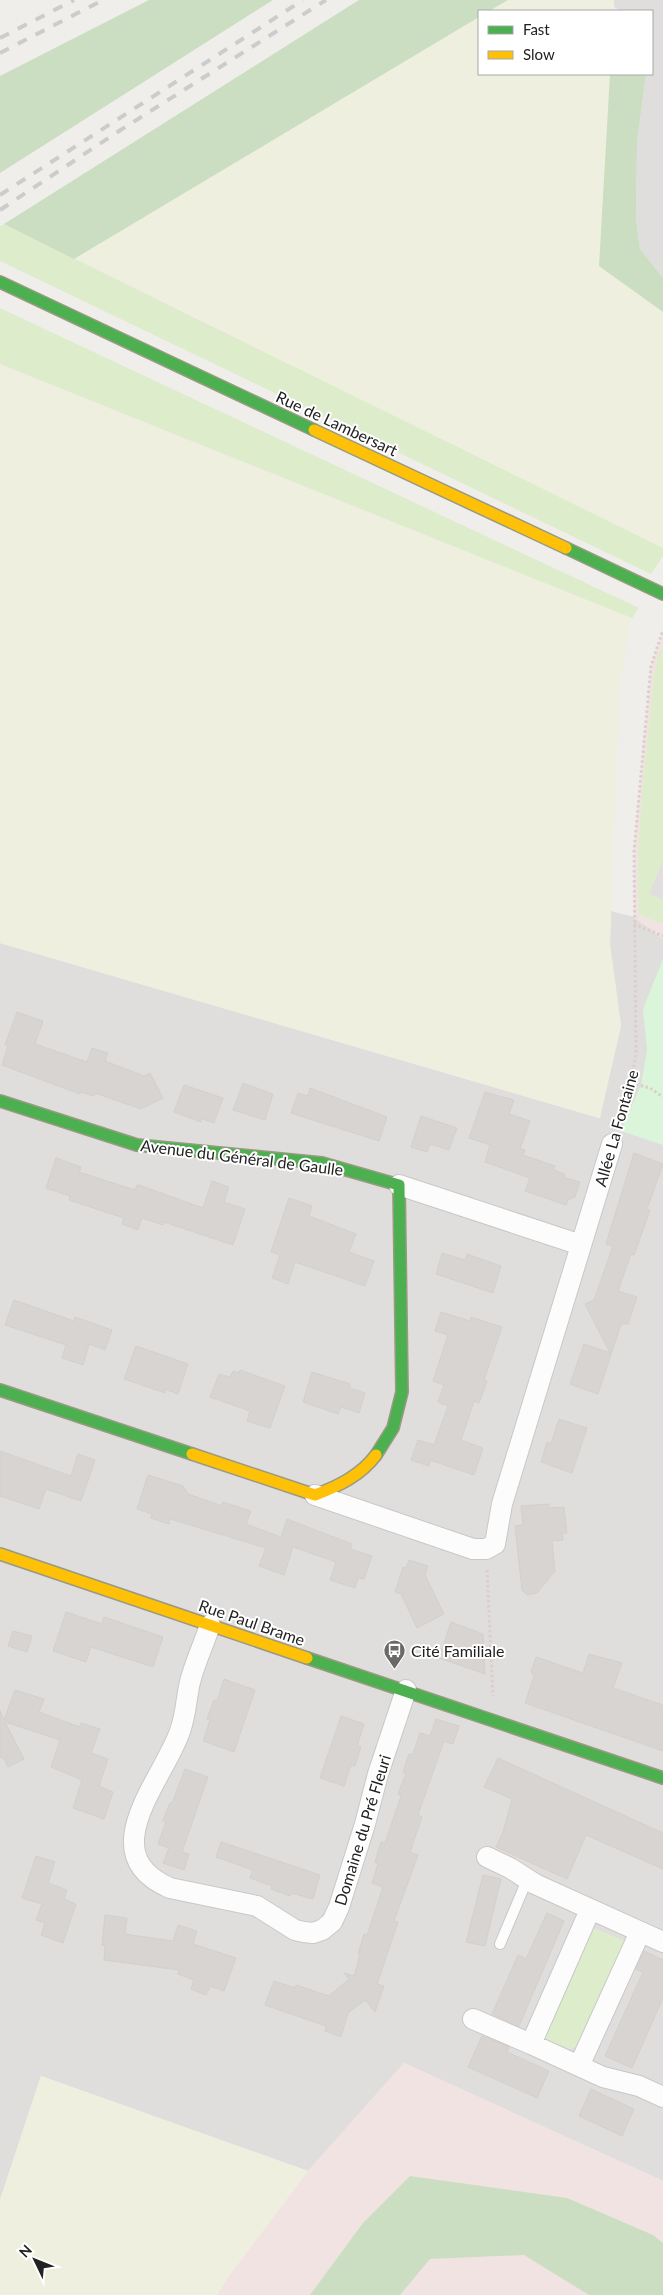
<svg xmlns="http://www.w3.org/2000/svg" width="663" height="2295" font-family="Lato,sans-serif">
	<rect width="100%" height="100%" fill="#f0eeeb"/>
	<path fill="#dfdedc" d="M614,0H663V278L640,249L636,218L637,143L646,74H652V11H621L614,7Z
		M611,911L634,917L663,939V2181L404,2063L308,2171L41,2076L0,2200V943L599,1118L621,1026L610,945Z"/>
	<path fill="#f1e3e1" d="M663,631V939L634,917V851L651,666Z
		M404,2063L663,2181V2295H217L228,2277L308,2171Z"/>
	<path fill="#efefdf" d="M508,0H614V11H489Z
		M479,17V74H610L599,266L663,312V548L74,259Z
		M0,364L632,618L620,681L611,911L610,945L621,1026L600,1118L0,943Z
		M41,2076L308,2171L228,2277L217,2295H0V2200Z"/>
	<path fill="#ddeccb" d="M4,224L663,548V556L651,574L0,261V226Z
		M0,308L639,608L632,618L0,364Z
		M663,648V860L649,894L663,900V924L639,914C634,835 647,754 654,675L659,652Z
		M589,1926L627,1942L580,2045C567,2053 559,2048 546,2041L544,2032Z"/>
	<path fill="#cbdec1" d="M149,0H273L0,173V76Z
		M359,0H508L489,11H479V17L74,259L4,224Z
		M610,74H646L637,143L636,218L640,249L663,278V312L599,266Z
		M410,2176L567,2198L653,2235L663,2243V2295H589L524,2255L430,2259L400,2295H310L363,2223Z"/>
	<path fill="#daf5da" d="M663,959V1145L621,1131L641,1085L647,1050L643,1009Z"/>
	<path fill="#e0dfde" d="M663,860V900L649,894Z"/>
	<path fill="#d7d4d2" stroke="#d3d0cc" d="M17,1012L43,1021L35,1044L87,1062L92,1048L108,1053L105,1061L144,1076L150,1073L163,1098L141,1109L95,1093L94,1096L81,1092L80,1094L2,1065L8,1046L5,1045Z
		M243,1083L273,1094L265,1120L233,1110Z
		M184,1085L223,1098L214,1123L202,1119L201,1122L174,1112Z
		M310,1088L387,1117L379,1141L291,1113L298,1093L308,1096Z
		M485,1092L514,1100L509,1114L530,1121L520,1149L525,1150L523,1155L555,1166L554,1170L564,1174L566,1178L580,1182L575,1197L568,1200L566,1205L525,1191L530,1178L485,1162L490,1145L469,1138Z
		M421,1116L457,1128L449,1150L430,1144L427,1152L411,1147Z
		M634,1153L663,1164L647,1209L650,1210L643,1230L634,1255L631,1254L618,1291L637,1297L628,1324H621L598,1394L570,1384L584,1344L610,1353L585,1304L594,1300L613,1246L606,1244Z
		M56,1158L81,1167L79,1172L135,1190L137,1185H139L203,1208L212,1181L229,1187L224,1202L245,1209L233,1245L164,1222L163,1225L142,1218L138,1230L122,1224L124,1218L69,1200L70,1196L46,1188Z
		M289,1198L312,1206L309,1216L356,1234L349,1252L374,1261L365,1286L295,1262L288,1284L272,1278L280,1255L271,1252Z
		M442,1253L465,1260L467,1254L501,1266L493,1293L436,1274Z
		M14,1300L74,1321L75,1317L112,1330L105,1350L89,1344L83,1365L62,1358L66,1345L5,1325Z
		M441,1312L470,1321L471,1317L502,1327L484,1380L487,1381L479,1403L474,1401L461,1440L483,1448L474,1475L430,1460L429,1466L411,1460L418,1440L434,1445L448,1406L438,1402L444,1385L433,1381L448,1335L435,1331Z
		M136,1346L188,1364L178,1394L165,1389V1393L124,1379Z
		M240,1370L285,1386L270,1428L247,1421L250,1411L210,1397L219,1374L230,1377L233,1371L239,1373Z
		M312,1372L350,1384V1388L365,1393L359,1413L341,1407L338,1414L303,1402Z
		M559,1419L587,1428L572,1473L541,1462L547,1442L551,1444Z
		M0,1451L71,1476L78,1454L95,1460L81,1501L46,1489L39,1509L0,1496Z
		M148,1475L183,1486L188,1494L222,1506L223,1502L251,1511L246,1524L281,1537L287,1519L352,1544L350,1549L372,1556L364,1579L358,1578L355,1588L330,1580L336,1562L293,1547L284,1575L259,1566L266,1548L170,1519L169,1524L151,1518L152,1514L137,1509Z
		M549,1504V1508L564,1507L567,1533H562L563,1540L552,1541L555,1571L537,1593L527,1595L522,1590L515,1526L523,1525L521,1506Z
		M409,1560L428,1566L425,1575L444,1614L417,1628L401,1594L395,1592L403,1567L406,1568Z
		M66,1612L102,1624L104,1617L163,1637L153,1667L91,1647L86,1662L53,1651Z
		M451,1622L483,1634L485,1674L439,1658Z
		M13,1631L32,1636L27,1652L8,1646Z
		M589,1654L622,1663L613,1688L663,1705V1751L525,1703L534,1676L531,1672L536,1657L583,1673Z
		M224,1679L255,1690L234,1752L203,1741L210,1720L207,1719L214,1700L217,1701Z
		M15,1690L44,1699L39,1712L80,1727L81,1723L100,1729L91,1753L108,1759L99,1786L113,1792L104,1819L73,1808L82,1780L51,1767L60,1740L5,1722L24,1759L8,1767L4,1759L0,1757V1711L4,1720Z
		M341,1716L364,1724L357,1746H361L355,1766L351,1765L344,1786L320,1778Z
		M436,1719L459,1726L453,1744L444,1741L418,1815L422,1817L410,1852L418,1855L394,1921L398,1922L377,1984L384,1986L375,2012L365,2000L348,2013L341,2037L325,2031L326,2026L265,2005L274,1981L295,1988L296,1985L329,1996L349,1979L344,1973L354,1976L360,1955L358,1954L364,1934L367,1935L383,1887L372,1883L378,1864L375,1862L381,1842L385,1843L401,1796L398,1794L406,1773L403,1772L409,1754H413L420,1733L430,1736Z
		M498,1758L663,1833V1869L586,1835L567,1879L496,1847L503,1832L512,1799L484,1787Z
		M185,1769L208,1777L182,1852L189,1854L184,1870L163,1863L169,1848L158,1844L166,1822L163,1821L166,1812L170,1803H172Z
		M221,1842L320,1875L313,1899L291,1893L290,1896L271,1889L272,1886L250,1878L253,1870L216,1857Z
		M36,1856L55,1862L48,1883L67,1890L64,1899L76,1904L63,1943L41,1935L45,1923L36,1920L42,1904L22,1898Z
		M483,1875L501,1879L485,1946L466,1942Z
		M547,1913L564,1921L519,2026L492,2014L518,1955L526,1959Z
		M105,1915L127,1918L125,1934L173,1941L178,1925L197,1931L193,1944L236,1958L224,1991L210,1986L206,1995L191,1989L194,1980L178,1974L179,1970L104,1960L105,1946L102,1945Z
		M644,1951L663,1960V1998L632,2068L605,2056L643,1972L636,1969Z
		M482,2036L509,2047L507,2052L549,2071L537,2098L468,2067Z
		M591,2089L634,2109L622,2136L579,2116Z"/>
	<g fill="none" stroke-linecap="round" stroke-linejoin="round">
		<defs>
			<path id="lane" d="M500,1944L527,1880"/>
			<path id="street" d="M399,1185L581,1245
				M315,1495L473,1549H486L495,1544L502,1504L612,1144
				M210,1625C204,1644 195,1662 190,1682C186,1699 186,1715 180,1731C164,1779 91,1854 170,1888L257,1906L295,1930L304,1932L313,1933L322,1930L332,1922L339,1907L365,1824L378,1774L406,1690
				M487,1857L510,1868L535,1884L663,1942
				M590,1910L531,2044L603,2077L639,2086L663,2097
				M473,2019L531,2044
				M579,2066L640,1932"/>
			<path id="fast" d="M0,282L314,430
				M566,548L663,594
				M0,1101L137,1145L322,1163L399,1185L402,1392L393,1428L376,1455
				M0,1390L192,1454
				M307,1658L663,1778"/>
			<path id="slow" d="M314,430L566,548
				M192,1454L315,1495C339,1486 361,1475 376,1455
				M0,1554L307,1658"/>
		</defs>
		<use href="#lane" stroke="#c9c8c7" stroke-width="12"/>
		<use href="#street" stroke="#c9c8c7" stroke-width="22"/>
		<use href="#fast" stroke="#999a82" stroke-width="14"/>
		<use href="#slow" stroke="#999a82" stroke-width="14"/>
		<path stroke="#dccecd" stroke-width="3" stroke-dasharray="2.5 2.5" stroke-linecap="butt" d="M634,924L663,936
			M631,1083L650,1088L663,1097
			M618,1125L631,1083L636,1054L634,851L651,666L663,630
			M487,1570L493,1696"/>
		<use href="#lane" stroke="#fdfcfc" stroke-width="10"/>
		<use href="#street" stroke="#fdfcfc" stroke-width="20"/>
		<use href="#fast" stroke="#4caf50" stroke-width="11"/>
		<use href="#slow" stroke="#ffc107" stroke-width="11"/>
		<path stroke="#ccc" stroke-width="4" stroke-dasharray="10 10" stroke-linecap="butt" d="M0,38L74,0
			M0,53L103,0
			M0,195L303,0
			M0,210L119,131L326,0"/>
	</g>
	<defs>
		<symbol id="bus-pin" viewBox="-11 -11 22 30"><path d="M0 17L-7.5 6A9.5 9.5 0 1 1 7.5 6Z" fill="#6a6968" stroke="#fff"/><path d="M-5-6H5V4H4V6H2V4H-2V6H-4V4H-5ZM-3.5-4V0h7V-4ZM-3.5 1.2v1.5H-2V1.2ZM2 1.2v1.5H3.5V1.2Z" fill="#fff"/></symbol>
	</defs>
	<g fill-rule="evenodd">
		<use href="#bus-pin" x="382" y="1638" width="25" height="34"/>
	</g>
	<g text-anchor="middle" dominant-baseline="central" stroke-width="4" stroke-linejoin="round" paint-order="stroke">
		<g font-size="16" fill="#222" stroke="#fff">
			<text transform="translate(337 423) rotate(25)">Rue de Lambersart</text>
			<text transform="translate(616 1128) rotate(-74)">Allée La Fontaine</text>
			<text transform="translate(242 1157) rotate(7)">Avenue du Général de Gaulle</text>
			<text transform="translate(252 1622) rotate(19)">Rue Paul Brame</text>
			<text transform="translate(362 1830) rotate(-73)">Domaine du Pré Fleuri</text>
		</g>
		<g font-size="16" fill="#222" stroke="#fff" text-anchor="start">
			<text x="411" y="1650">Cité Familiale</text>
		</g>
	</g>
	<rect x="478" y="10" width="175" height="65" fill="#ffffff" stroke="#a7a7a7"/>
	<rect x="488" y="26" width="25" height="8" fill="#4caf50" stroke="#a7a7a7"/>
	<text x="523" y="35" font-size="15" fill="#222222">Fast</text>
	<rect x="488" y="51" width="25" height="8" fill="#ffc107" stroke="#a7a7a7"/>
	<text x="523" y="60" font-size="15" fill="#222222">Slow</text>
	<g transform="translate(35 2260) rotate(313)" stroke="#ffffff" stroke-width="4" paint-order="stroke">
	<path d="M0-4L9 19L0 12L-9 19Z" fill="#222222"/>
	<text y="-8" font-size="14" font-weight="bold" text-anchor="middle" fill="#222222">N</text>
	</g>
</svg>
